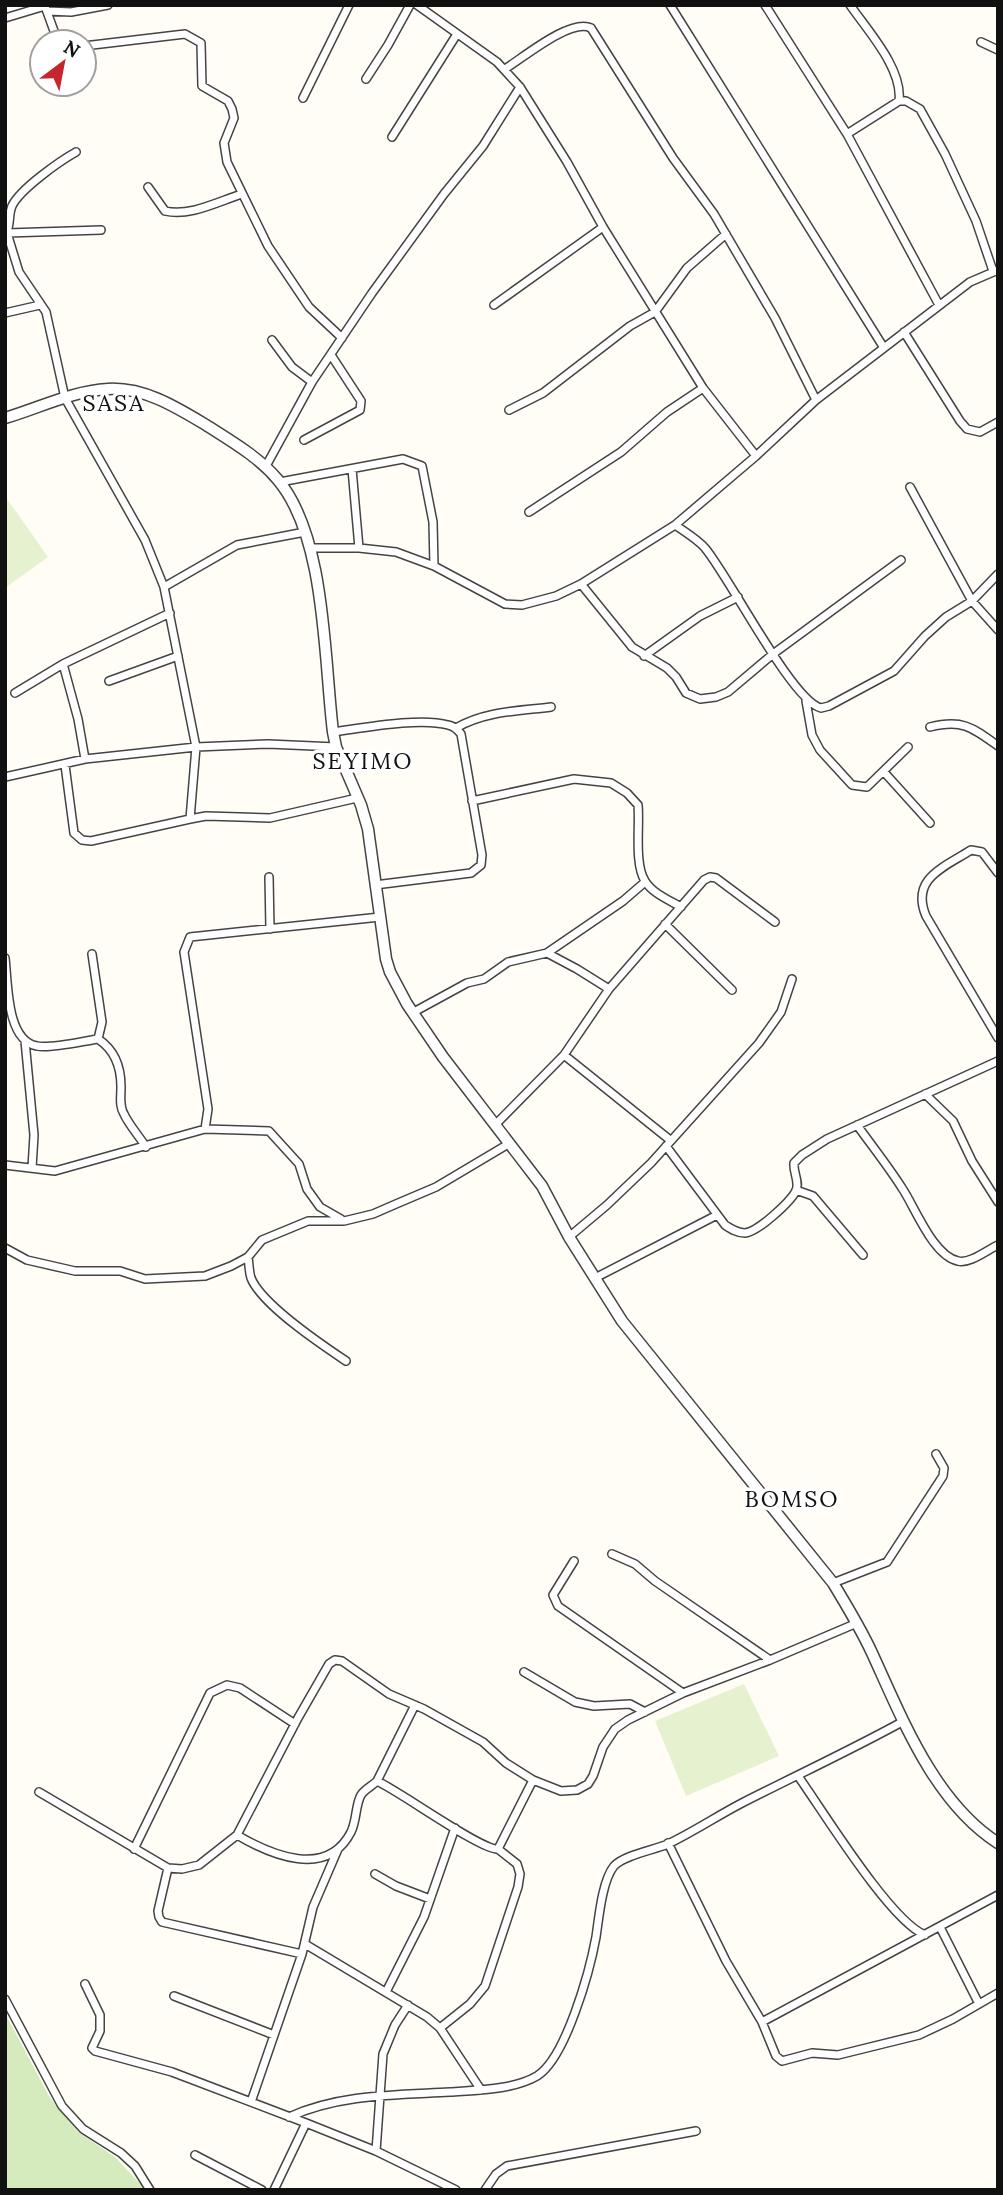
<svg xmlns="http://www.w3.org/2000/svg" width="1003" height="2195" font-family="Lora,serif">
	<rect width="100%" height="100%" fill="#fffdf5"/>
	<path fill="#d5ebbd" d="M5,2013L49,2096L78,2132L115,2157L146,2190H5Z"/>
	<path fill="#e6f2cf" d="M5,496L48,557L5,588Z
		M744,1684L779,1756L686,1796L655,1721Z"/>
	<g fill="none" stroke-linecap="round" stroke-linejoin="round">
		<defs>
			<path id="minor" d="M417,5L497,62L520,87L567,162L603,227L703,388
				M670,5L884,348
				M765,5L847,134L939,305
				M850,5C868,31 903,69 899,101
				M46,9L58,42
				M48,11L71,12L108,5
				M5,18L45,6
				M981,42L998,50
				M84,46L185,34L201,43L202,86L228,101L232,109L234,118L224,143L227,162L268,246L309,307L342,338
				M505,69C524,57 571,18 591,28L673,158L714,214L775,318L816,400
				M366,79L388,45L410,5
				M303,98L349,5
				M847,134L899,101H906L920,109L945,154L976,221L993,271
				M392,137L457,34
				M148,187L165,211C190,217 219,201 242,194
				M101,230L7,233L19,272L46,312L65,398L145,540L164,587L196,747L190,819L206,816L270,818L357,798
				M6,233C11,225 8,215 12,206C20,189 60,161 76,152
				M494,305L603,227
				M5,313L40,305
				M904,332L960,421L967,429L980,432L998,422
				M272,340L292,367L312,382
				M509,410L543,393L630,326L655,312L687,268L726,234
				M304,440L360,410L361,401L331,355
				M266,466L312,382L372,293L444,194L483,146L520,87
				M352,469L359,548
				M280,482L403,459L422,466L433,522L434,566
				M910,487L972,601L998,630
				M529,512L621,452L667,412L703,388L756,456
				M675,525C685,532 697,539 705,548C730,578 792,701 821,708L829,706L894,671L925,636L946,617L972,601L998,574
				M311,548H359L396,552L434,566L505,604L522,605L556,596L581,584L675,525L756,456L816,400L970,282L998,270
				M581,584L632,647L667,668L676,677L686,693L700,699L716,697L728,692L773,654L901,560
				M164,587L237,545L305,532
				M644,656L700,616L738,597
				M109,681L178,656
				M15,693L63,664
				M806,701L812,735L820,750L852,785L867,787L908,747
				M930,727C962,719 972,727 998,746
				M456,728C485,711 519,711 551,707
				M333,732C363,728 420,717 448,725C454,726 458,730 461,734L482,855L481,865L471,873L375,885
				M85,759L78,719L63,664L170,613
				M65,765L74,833L82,840L91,841L190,819
				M884,772L930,823
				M5,777L85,759L196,747L268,744L336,747
				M472,801L574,779L611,783L627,793L638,805C640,825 634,864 645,881C652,893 669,900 681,907
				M998,873L982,852L971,850C945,867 910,878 926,916L998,1038
				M269,877L270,929
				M665,924L732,990
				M547,953L577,969L609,989
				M92,954L102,1022L98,1039
				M5,958C8,982 6,1041 37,1046C50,1049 83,1041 98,1039C115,1050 121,1068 121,1087C121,1097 119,1106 124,1114C129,1125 139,1136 146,1147
				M412,1013L467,983L484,979L508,962L547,953L623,901L645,882
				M25,1041L34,1135L32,1168
				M564,1055L670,1140
				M925,1094L953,1121L972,1161L998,1202
				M496,1124L564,1055L609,989L704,880L710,877L716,878L775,922
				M857,1125C872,1146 888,1166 902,1188C915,1207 933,1256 958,1261C970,1264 987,1250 998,1245
				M205,1129L208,1109L184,952L190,937L380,917
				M666,1146L725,1225C731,1229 737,1233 745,1233C758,1232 790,1202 796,1191C800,1182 793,1173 794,1163L802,1155L827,1139L998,1061
				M5,1165L55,1171L205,1129L269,1131L299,1164L307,1189L320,1207L341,1219
				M796,1190L813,1196L863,1255
				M569,1237L607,1205L651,1163L759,1043L781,1012L792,979
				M5,1248L27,1260L75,1271H120L145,1279L205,1276L231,1266L248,1257L262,1240L308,1221H344L373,1214L396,1204L436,1187L510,1143
				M248,1257C249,1263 249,1272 251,1278C262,1305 322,1345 346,1361
				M597,1277L717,1215
				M612,1554L635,1564L655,1581L770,1660
				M574,1561L553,1595L558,1606L683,1693
				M833,1583L887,1562L943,1476L944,1468L936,1454
				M524,1672L575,1702L594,1706L630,1704L645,1712
				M798,1776C823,1811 890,1921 925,1935
				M377,1781L415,1705
				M39,1792L168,1868L182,1869L199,1865L237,1835L298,1718L329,1664L335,1660L342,1661L389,1694L424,1709L483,1742L506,1763L533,1780L561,1791L577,1790L588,1784L593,1776L603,1747L615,1729L628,1720L683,1693L770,1660L857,1623
				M237,1835C271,1855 327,1879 351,1832C357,1820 355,1806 361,1795C365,1789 372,1786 377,1781C401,1792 482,1851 498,1849L533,1780
				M668,1843L726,1961L762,2022L776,2056L782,2061L812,2053L838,2055L919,2035L953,2019L998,1993
				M134,1849L210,1693L227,1685L240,1688L295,1724
				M168,1868L158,1911L159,1917L162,1922L302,1954
				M375,1874L396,1886L430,1899
				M940,1927L979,2004
				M305,1944L427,2017L440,2028L481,2090
				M85,1984L100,2015V2031L92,2048L95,2051L172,2072L306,2123L376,2151L456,2190
				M386,1992L424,1917L455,1828
				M174,1996L274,2035
				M5,1999L62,2106L83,2129L121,2153L135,2166L150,2190
				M762,2022L998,1895
				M440,2028L470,2004L485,1986L518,1887L520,1874L517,1864L498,1849
				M251,2102L302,1954L313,1907L338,1849
				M289,2117C339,2094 396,2095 450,2092C477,2090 513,2090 537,2076C566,2058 590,1970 596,1937C599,1917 602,1881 614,1866C624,1855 654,1850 668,1844C693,1832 717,1816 742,1803C795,1776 849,1751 902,1722
				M376,2151L383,2054L395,2025L408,2005
				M195,2155L262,2190
				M274,2190L306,2123
				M485,2190L496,2174L507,2166L696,2131"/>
			<path id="tertiary" d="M5,418C39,408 72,391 108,389C144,387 176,407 206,425C231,441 259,457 278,480C326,537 324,659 333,732L336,747L361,805L368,829L386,959L390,972L407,1004L443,1057L542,1186L569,1237L622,1321L833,1583C847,1606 861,1629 872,1653C902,1718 934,1802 998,1843"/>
		</defs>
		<use href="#minor" stroke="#444" stroke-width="10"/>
		<use href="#tertiary" stroke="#444" stroke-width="13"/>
		<use href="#minor" stroke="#fff" stroke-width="7"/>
		<use href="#tertiary" stroke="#fff" stroke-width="10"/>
	</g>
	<g text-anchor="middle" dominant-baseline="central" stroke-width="7" stroke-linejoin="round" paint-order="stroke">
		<g font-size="23" letter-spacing="2" fill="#111" stroke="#fff">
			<text x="114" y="402">SASA</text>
			<text x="363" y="760">SEYIMO</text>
			<text x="792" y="1498">BOMSO</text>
		</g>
	</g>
	<rect width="1003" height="2195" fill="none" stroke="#111111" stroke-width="14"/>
	<g transform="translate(63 63) rotate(32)"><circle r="33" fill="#ffffff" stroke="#a0a0a0" stroke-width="2"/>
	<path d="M0-5L12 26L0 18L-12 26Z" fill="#c4262e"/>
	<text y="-10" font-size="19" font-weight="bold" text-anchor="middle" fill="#111111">N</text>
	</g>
</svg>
